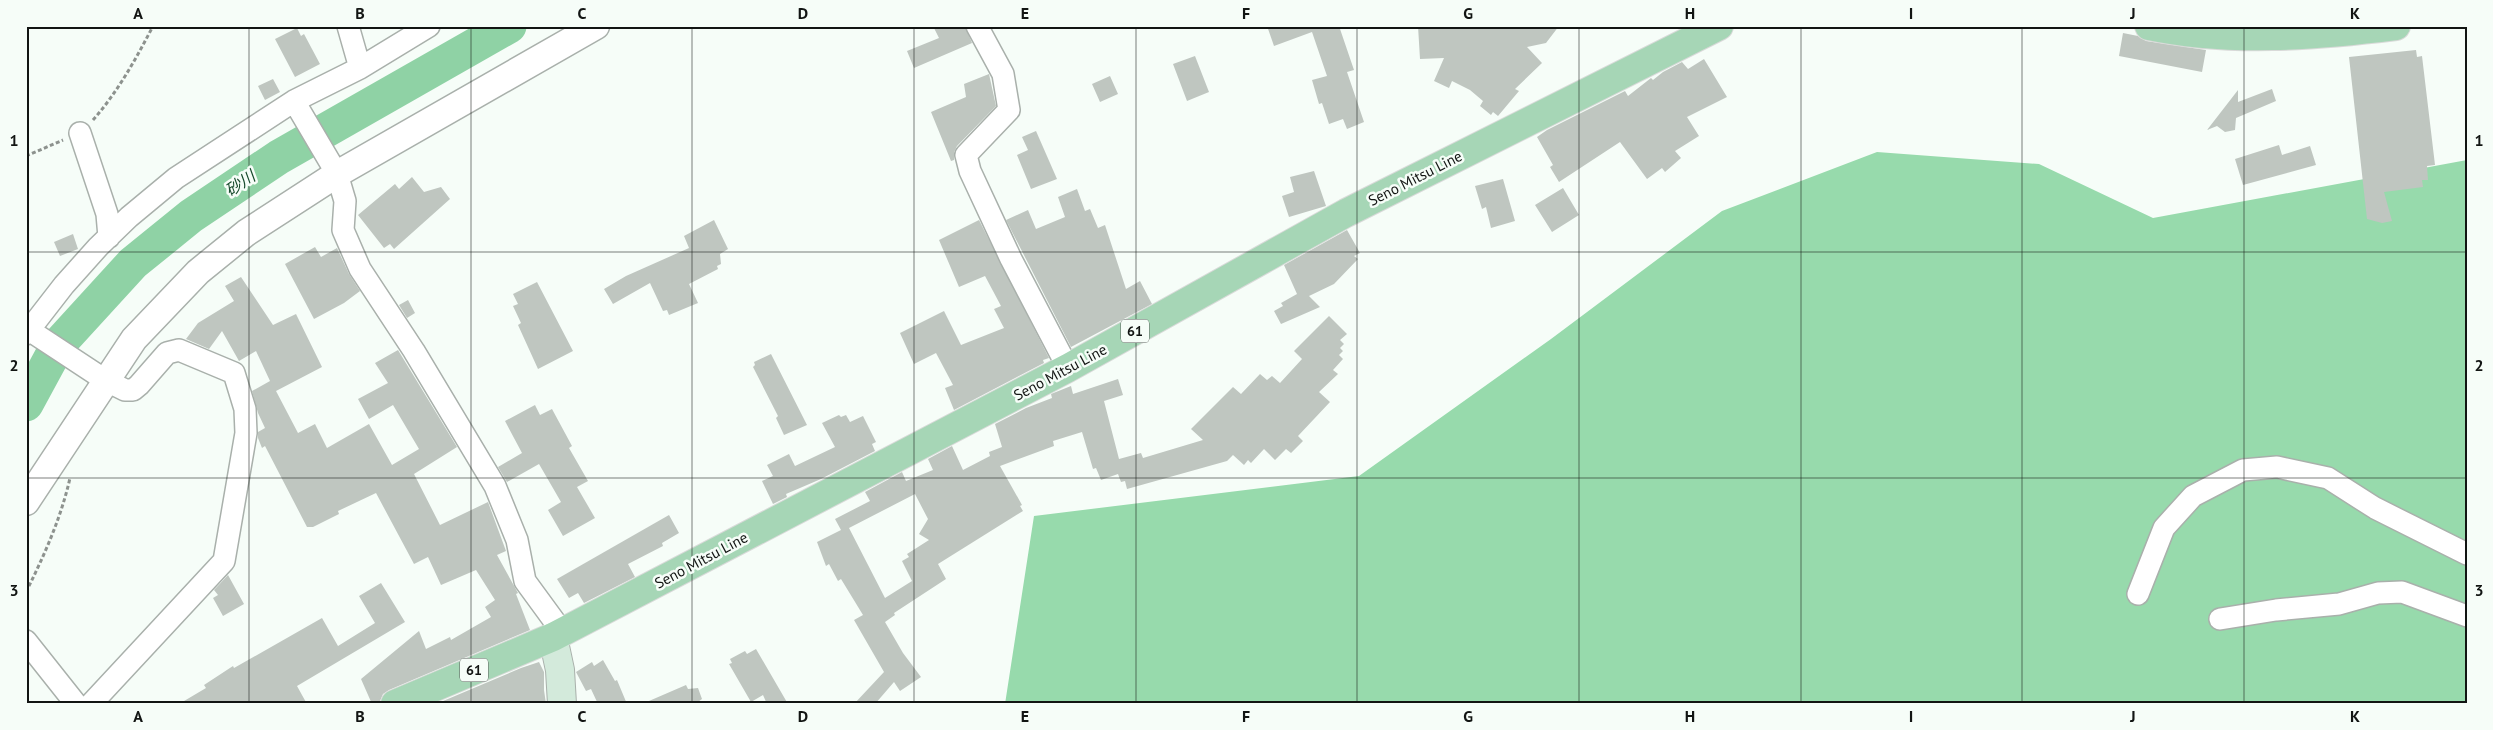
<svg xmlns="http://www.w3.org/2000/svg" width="2493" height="730" font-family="'PT Sans','Noto Sans JP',sans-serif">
	<rect width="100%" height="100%" fill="#f6fdf8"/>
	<path fill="#97daac" d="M1877,152L2039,164L2153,218L2467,160V704H1005L1034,516L1359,476L1551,339L1722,211Z"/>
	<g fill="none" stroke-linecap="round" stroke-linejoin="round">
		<path stroke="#8fd2a5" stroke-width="35" d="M26,404L58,345L133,263L191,216L279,157L509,26"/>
	</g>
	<path fill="#bfc6c0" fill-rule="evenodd" d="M933,26H965L972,43L914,68L907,51L939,38Z
		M1267,26H1339L1354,70L1347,72L1364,122L1347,129L1343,119L1329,124L1322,103L1319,104L1312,80L1327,76L1312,32L1274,46Z
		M1418,26H1559L1546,43L1527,47L1542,63L1515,89L1519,91L1498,116L1493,112L1491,115L1480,106L1483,101L1470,90L1452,81L1449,88L1434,81L1444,58L1420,59Z
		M297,28L301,36L304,34L320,64L295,77L275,39Z
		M2123,33L2138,36L2146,41L2206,50L2202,72L2119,56Z
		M2416,50L2417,57L2422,56L2435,165L2427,166L2428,180H2422L2423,187L2384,192L2392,221L2382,223L2367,219L2349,57Z
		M1195,56L1209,92L1187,101L1173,64Z
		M1704,59L1727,97L1687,117L1699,136L1675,151L1681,158L1665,172L1662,168L1647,179L1620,142L1559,182L1550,167L1553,165L1537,137L1547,130L1625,91L1628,96L1651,78L1653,80L1663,72L1682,62L1688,69Z
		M989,74L996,106L957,146L954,152V160L951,161L931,112L966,97L964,84Z
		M1110,76L1118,94L1100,102L1092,84Z
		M273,79L280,92L265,100L258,86Z
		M2272,89L2276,101L2236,118L2235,130L2225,132L2217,126L2207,130L2238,90V102Z
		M1036,131L1057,179L1031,189L1017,155L1028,150L1022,137Z
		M2279,145L2282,155L2310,146L2316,165L2243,185L2235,159Z
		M1314,171L1326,206L1289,217L1282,196L1294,192L1290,177Z
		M412,177L424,192L441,187L450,199L394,249L390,244L384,248L358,215L395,184L399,189Z
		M1503,179L1515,221L1491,228L1486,207L1482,209L1475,186Z
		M1563,188L1579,215L1552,232L1535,205Z
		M1077,189L1085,211L1090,209L1098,228L1105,225L1126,289L1140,281L1152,304L1071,347L1006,220L1028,210L1036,229L1065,217L1058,197Z
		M714,220L728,249L720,254L721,264L717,266L718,269L689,284L698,303L669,315L667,310L663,311L650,283L613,304L604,289L626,276L689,248L684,236Z
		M979,220L1049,358L1043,360L1044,363L954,410L945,388L953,385L936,353L914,364L900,333L944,311L961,345L1004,328L994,309L1001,306L985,276L959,287L939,240Z
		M1347,230L1360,253L1354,256L1358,259L1334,284L1309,296L1320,307L1281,324L1274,311L1283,306L1281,303L1297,294L1284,265Z
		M73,234L78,249L60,256L54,242Z
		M315,247L321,257L337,248L349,274L360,291L344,303L314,319L285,264Z
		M241,277L273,325L296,314L322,367L276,391L298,433L315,424L327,448L369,424L392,465L419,449L393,405L369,419L358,399L388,383L375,363L398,350L457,447L414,474L440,525L488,502L506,551L497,555L518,593L516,594L530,630L389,690L383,694L380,701L372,704L361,679L419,631L426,649L450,637L451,640L491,617L485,607L495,600L476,570L441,585L428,557L414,564L376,493L338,511L339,514L313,527H307L265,446L262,448L258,438V432L265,428L258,413L252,391L270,381L256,351L239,361L222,331L209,349L186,339L198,323L234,301L225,286Z
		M537,282L573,351L538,369L518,325L521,323L513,306L518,304L513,294Z
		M408,300L415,313L407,318L399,305Z
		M1329,316L1347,334L1340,340L1344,344L1340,348L1343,351L1339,355L1343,359L1333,370L1338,374L1319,392L1330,402L1298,436L1303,441L1291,453L1286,449L1275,460L1264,449L1251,463L1248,460L1244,465L1233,455L1227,461L1127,489L1125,481L1121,482L1118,474L1101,480L1096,468L1093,469L1082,432L1053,441L1054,446L1000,466L1022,505L1020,506L1023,511L938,564L946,579L894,613L895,615L885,622L903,653L921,677L900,691L894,682L875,704H854L884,672L854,620L863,615L841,579L838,581L829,564L826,566L817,542L841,530L835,519L870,501L865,492L902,472L906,481L933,470L928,459L952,446L963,470L990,456L989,452L1002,447L995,424L1026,408L1052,398L1051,394L1071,386L1073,394L1118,379L1123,395L1104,401L1119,459L1141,453L1143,458L1203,440L1191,429L1233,387L1241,394L1260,374L1267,380L1272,376L1280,383L1302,359L1294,351ZM915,494L928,519L919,534L929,540L907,554L909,557L902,561L912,581L885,598L849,528Z
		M771,354L807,425L784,435L776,418L778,416L753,367L755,365L754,362Z
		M535,405L540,415L552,409L572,446L569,448L588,481L577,487L595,518L563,536L548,510L561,502L539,464L507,482L498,467L522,453L505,421Z
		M839,415L841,417L846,415L850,422L863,416L876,442L872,444L875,451L821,479L786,494L787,497L773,504L762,481L773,476L767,465L789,454L795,466L835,447L822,423Z
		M669,515L679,533L662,543L663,546L628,564L635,577L584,603L578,593L569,598L557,579Z
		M228,575L244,604L223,616L213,598L218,595L214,590Z
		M381,583L405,622L297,686L307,704H179L206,688L204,685L233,666L234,668L322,618L338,646L375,623L359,596Z
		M756,649L788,704H767L763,695L751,702L729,664L732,663L730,659L745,651L747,654Z
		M603,660L615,681L617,680L627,704H598L591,689L586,691L576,672L592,662L594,666Z
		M539,662L544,672V690L546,704H436L521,668Z
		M686,685L688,689L698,688L702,699L695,704H642Z"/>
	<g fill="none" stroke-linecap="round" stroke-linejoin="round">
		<defs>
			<path id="minor" d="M348,26L360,68
				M977,26L1003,74L1009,110L966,155L970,171L1011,259L1068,368
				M294,101L337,174L345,201L343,230L360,269L414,351L495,486L517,540L525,581L555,622L553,637
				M80,133L107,214L109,237
				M26,328L105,380L125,390H133L139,385L167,353L179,350L234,373L245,409L246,433L224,561L91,704
				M26,334L64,285L98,247L129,217L176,178L294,101L360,68L429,26
				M2138,594L2164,528L2193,496L2243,470L2277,467L2328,478L2375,508L2467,554
				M2220,619L2276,610L2339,604L2378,593L2402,592L2467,616
				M26,641L76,704"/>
			<path id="tertiary" d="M26,502L134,339L198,272L246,233L337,174L596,26"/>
			<path id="secondary" d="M553,637L560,670L562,704"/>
			<path id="primary" d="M2149,26C2230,43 2315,36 2396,26
				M395,704L553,637L1068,368L1346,213L1719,26"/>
		</defs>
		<use href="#minor" stroke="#a9b0ab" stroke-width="24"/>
		<use href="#tertiary" stroke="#a9b0ab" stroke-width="29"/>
		<use href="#secondary" stroke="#a9b0ab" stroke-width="30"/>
		<use href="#primary" stroke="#d9dad9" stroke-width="30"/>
		<path stroke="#8d928e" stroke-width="3" stroke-dasharray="4 2.5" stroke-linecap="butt" d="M93,120C117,93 136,59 153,26
			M26,156L63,140
			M26,592C44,556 61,518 70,478"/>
		<use href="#minor" stroke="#fff" stroke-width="21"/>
		<use href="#tertiary" stroke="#fff" stroke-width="26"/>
		<use href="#secondary" stroke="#d3eadb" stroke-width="28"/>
		<use href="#primary" stroke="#a6d6b6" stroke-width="28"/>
	</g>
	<path fill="none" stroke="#121513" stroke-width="1" stroke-opacity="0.55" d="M249,26V704M471,26V704M692,26V704M914,26V704M1136,26V704M1357,26V704M1579,26V704M1801,26V704M2022,26V704M2244,26V704M26,252H2467M26,478H2467"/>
	<g text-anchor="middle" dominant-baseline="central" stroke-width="5" stroke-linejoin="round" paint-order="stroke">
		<g fill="#f6fdf8" stroke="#565b58" stroke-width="1">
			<rect x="1121" y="319.5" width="28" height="23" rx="4"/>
			<rect x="460" y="658.5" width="28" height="23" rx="4"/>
		</g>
		<g font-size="14" font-weight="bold" fill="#121513">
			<text x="1135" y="331">61</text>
			<text x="474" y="670">61</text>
		</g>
		<g font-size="15" fill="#121513" stroke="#f6fdf8">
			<text transform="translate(1415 178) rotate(-27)">Seno Mitsu Line</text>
			<text transform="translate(1060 372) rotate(-28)">Seno Mitsu Line</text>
			<text transform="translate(701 560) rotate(-28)">Seno Mitsu Line</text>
		</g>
		<g font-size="16" font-style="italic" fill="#16492b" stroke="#f6fdf8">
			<text transform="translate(240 183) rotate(-34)">砂川</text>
		</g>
	</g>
	<rect width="2493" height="730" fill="none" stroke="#f6fdf8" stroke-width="55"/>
	<rect x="28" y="28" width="2438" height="674" fill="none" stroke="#121513" stroke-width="2"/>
	<g font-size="16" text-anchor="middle" font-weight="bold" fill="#121513">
		<text x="138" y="19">A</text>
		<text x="360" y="19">B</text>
		<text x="582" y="19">C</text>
		<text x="803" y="19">D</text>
		<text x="1025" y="19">E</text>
		<text x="1246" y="19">F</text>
		<text x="1468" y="19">G</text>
		<text x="1690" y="19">H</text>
		<text x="1911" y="19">I</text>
		<text x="2133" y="19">J</text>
		<text x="2355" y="19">K</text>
		<text x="14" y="146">1</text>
		<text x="2479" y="146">1</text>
		<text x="14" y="371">2</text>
		<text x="2479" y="371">2</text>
		<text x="14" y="596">3</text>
		<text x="2479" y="596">3</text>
		<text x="138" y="722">A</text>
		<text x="360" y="722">B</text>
		<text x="582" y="722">C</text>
		<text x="803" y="722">D</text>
		<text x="1025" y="722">E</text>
		<text x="1246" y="722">F</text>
		<text x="1468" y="722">G</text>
		<text x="1690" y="722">H</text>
		<text x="1911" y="722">I</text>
		<text x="2133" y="722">J</text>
		<text x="2355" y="722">K</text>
	</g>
</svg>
